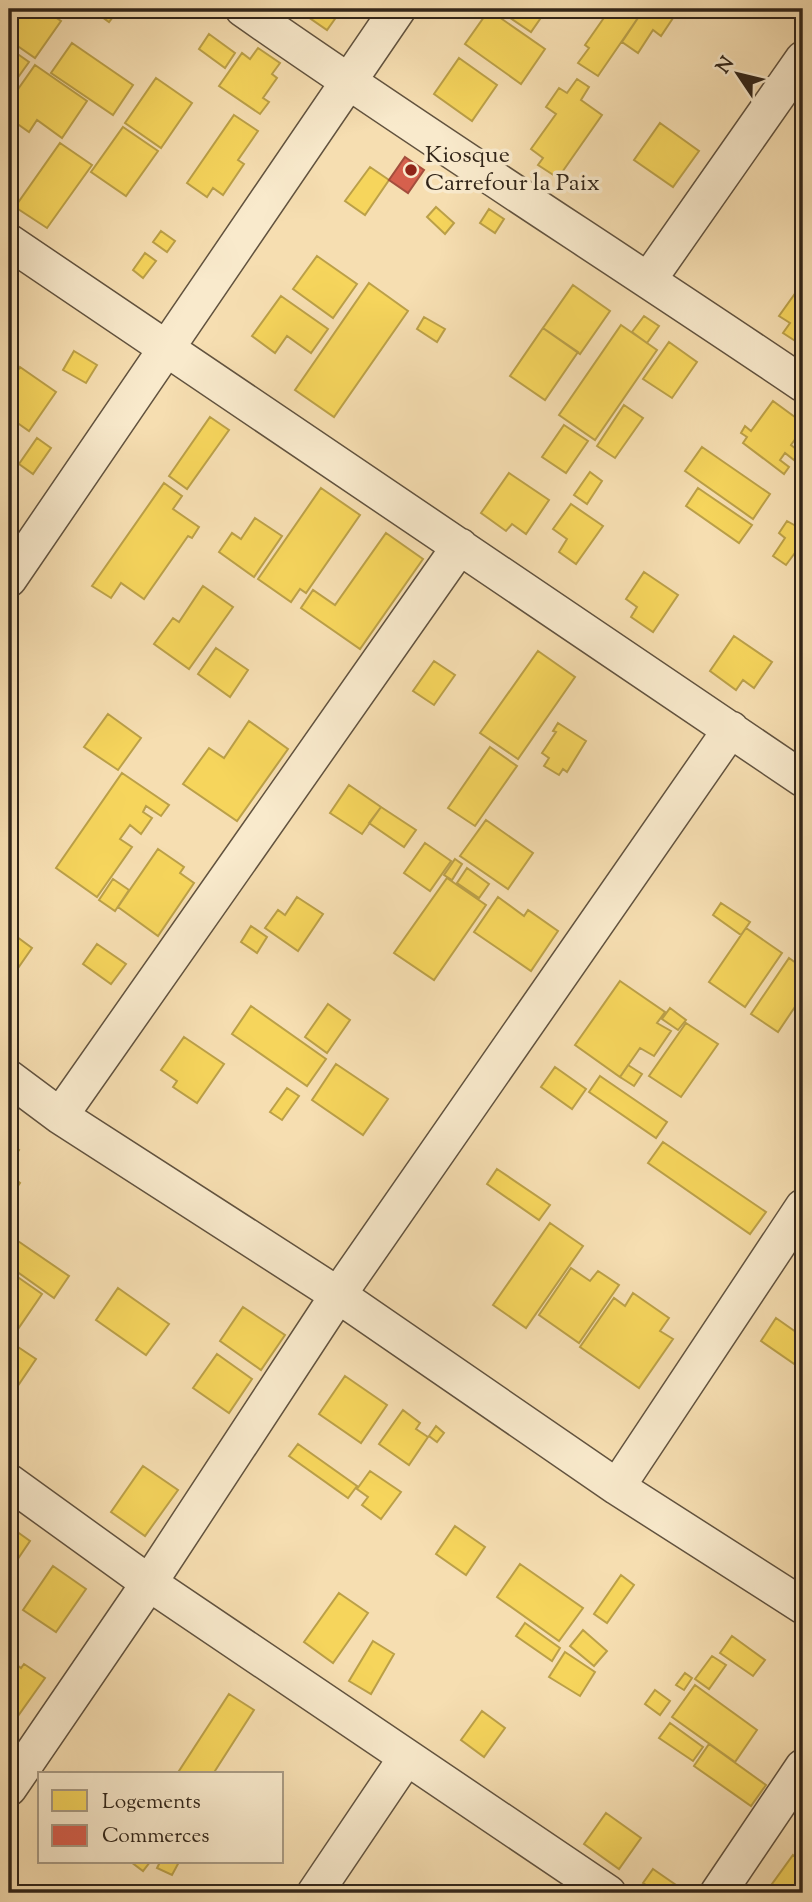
<svg xmlns="http://www.w3.org/2000/svg" width="812" height="1902" font-family="'Sorts Mill Goudy',serif">
	<rect width="100%" height="100%" fill="#f6deb1"/>
	<filter id="stains"><feTurbulence type="fractalNoise" baseFrequency=".00286" numOctaves="4"/><feColorMatrix values="0 0 0 0 .2 0 0 0 0 .09 0 0 0 0 .02 0 0 0 .5 -.17"/></filter>
	<radialGradient id="worn" r=".72"><stop offset=".6" stop-color="#630" stop-opacity="0"/><stop offset="1" stop-color="#630" stop-opacity=".3"/></radialGradient>
	<path fill="#f6d55c" stroke="#bba048" stroke-width="2" d="M9,9H43L61,21L35,58L9,40Z
		M91,9H119L109,22Z
		M299,9H342L327,30L298,10Z
		M497,9H547L531,32Z
		M615,9H644L598,76L578,63L589,48L585,45L608,12L612,14Z
		M644,9H679L661,36L653,30L638,53L622,42Z
		M685,9H700L695,16Z
		M489,10L545,49L521,84L465,44Z
		M209,34L235,53L225,68L199,49Z
		M72,43L133,85L113,115L51,73Z
		M9,48L29,62L9,90Z
		M258,48L280,63L272,74L277,78L263,98L269,102L260,114L219,86L242,53L250,59Z
		M459,58L497,85L472,121L434,94Z
		M35,65L87,101L62,138L37,120L29,132L9,118V102Z
		M156,78L192,103L161,148L125,123Z
		M577,79L589,87L581,100L602,115L558,178L538,165L543,158L531,149L556,114L546,107L559,88L567,93Z
		M234,115L258,131L238,160L244,164L223,195L213,188L207,197L187,183Z
		M660,123L699,151L673,187L634,160Z
		M123,127L158,151L126,196L91,172Z
		M60,143L92,165L47,228L15,207Z
		M370,167L389,180L365,215L345,201Z
		M436,207L454,223L445,234L427,217Z
		M489,209L504,219L495,233L480,223Z
		M161,231L175,241L167,252L153,242Z
		M145,253L156,261L143,278L133,270Z
		M317,256L357,284L333,318L293,289Z
		M369,283L408,311L334,417L295,390Z
		M573,285L610,311L580,354L543,328Z
		M799,288L803,291V346L783,333L790,323L779,316Z
		M281,296L328,329L311,353L287,336L275,353L252,336Z
		M644,316L659,326L647,343L632,332Z
		M424,317L445,329L437,342L417,329Z
		M621,325L657,350L595,440L559,415Z
		M543,328L578,352L545,400L510,376Z
		M669,342L697,362L672,398L643,379Z
		M74,351L97,365L86,383L63,370Z
		M20,367L56,392L29,431L9,417V384Z
		M773,401L803,423V432L801,431L791,445L800,452L794,460L785,453L780,460L789,467L784,474L743,443L747,437L741,433L745,426L751,431Z
		M624,405L643,418L615,458L597,446Z
		M210,417L229,430L187,489L169,476Z
		M564,425L588,441L566,473L542,457Z
		M37,438L51,448L33,474L19,464Z
		M702,447L770,494L753,519L685,471Z
		M590,472L602,481L587,504L574,495Z
		M509,473L549,500L526,534L512,524L506,531L481,513Z
		M164,483L182,496L173,509L199,527L192,538L188,536L144,599L121,583L111,598L92,586Z
		M321,488L360,515L306,593L300,589L291,602L258,579Z
		M698,488L752,525L739,543L686,506Z
		M571,504L603,526L576,564L559,552L567,539L553,529Z
		M255,518L282,536L254,577L219,552L232,533L241,539Z
		M787,521L803,530V542L786,565L773,556L785,538L779,533Z
		M386,533L423,559L360,649L301,608L313,590L335,605Z
		M644,572L678,595L653,632L631,617L637,607L626,599Z
		M203,586L233,607L189,669L154,644L173,618L179,622Z
		M734,636L772,662L754,688L743,680L736,690L710,671Z
		M216,648L248,670L230,697L198,674Z
		M538,651L575,677L518,759L480,733Z
		M434,661L455,675L434,705L413,691Z
		M108,714L141,738L118,770L84,747Z
		M249,721L288,749L237,821L183,784L209,748L224,758Z
		M558,723L586,741L567,772L563,769L559,775L544,766L549,758L542,753L556,732L553,731Z
		M490,747L517,766L475,826L448,808Z
		M122,773L169,805L161,816L146,806L143,812L152,818L141,834L130,825L120,839L132,847L97,897L56,868Z
		M349,785L381,807L362,834L330,813Z
		M381,807L416,830L404,847L369,823Z
		M486,820L533,853L508,889L460,856Z
		M425,843L451,861L430,891L404,873Z
		M158,849L184,867L180,873L194,883L158,936L118,907Z
		M455,859L462,864L452,880L444,875Z
		M467,868L489,884L479,898L457,883Z
		M447,878L486,905L434,980L394,953Z
		M113,879L129,890L115,911L99,900Z
		M297,897L323,914L298,951L265,928L278,910L285,915Z
		M498,897L524,916L528,910L558,931L531,971L474,932Z
		M721,903L750,922L741,935L713,915Z
		M251,926L267,937L257,953L241,942Z
		M746,928L782,953L745,1007L709,982Z
		M9,931L32,948L9,981Z
		M97,944L126,964L111,984L83,964Z
		M789,958L803,968V995L778,1032L751,1014Z
		M620,981L665,1012L657,1023L671,1031L654,1056L640,1048L620,1077L575,1045Z
		M328,1004L350,1020L327,1053L305,1037Z
		M251,1006L326,1059L307,1086L232,1034Z
		M670,1008L686,1020L678,1030L662,1019Z
		M686,1023L718,1044L681,1097L649,1076Z
		M184,1037L224,1064L197,1103L173,1087L177,1081L161,1070Z
		M336,1064L388,1099L363,1135L312,1100Z
		M628,1065L642,1074L634,1086L620,1077Z
		M555,1067L586,1089L572,1109L541,1087Z
		M600,1076L667,1122L656,1138L589,1092Z
		M287,1088L299,1096L282,1120L270,1112Z
		M663,1142L766,1212L750,1234L648,1163Z
		M9,1143L19,1150L9,1165Z
		M497,1169L550,1205L539,1220L487,1184Z
		M9,1174L20,1183L9,1199Z
		M550,1223L583,1246L526,1328L493,1305Z
		M15,1239L69,1276L54,1298L9,1266V1249Z
		M571,1268L590,1281L598,1271L619,1285L579,1343L539,1315Z
		M9,1271L42,1294L18,1329L9,1323Z
		M118,1288L169,1324L146,1355L96,1320Z
		M633,1293L669,1318L660,1331L673,1339L639,1388L580,1347L614,1298L625,1306Z
		M243,1307L285,1335L261,1370L220,1341Z
		M776,1318L803,1337V1370L761,1341Z
		M18,1347L36,1359L9,1399V1361Z
		M217,1354L252,1379L229,1413L193,1388Z
		M345,1376L387,1405L361,1443L319,1414Z
		M403,1410L420,1423L416,1429L428,1437L409,1465L379,1444Z
		M436,1426L444,1433L437,1442L429,1436Z
		M298,1444L357,1486L348,1498L289,1456Z
		M143,1466L178,1490L145,1536L111,1512Z
		M370,1471L401,1492L381,1519L362,1505L368,1497L357,1489Z
		M9,1526L30,1541L9,1572Z
		M455,1526L485,1547L466,1575L436,1554Z
		M520,1564L583,1608L559,1641L497,1597Z
		M53,1566L86,1589L56,1632L23,1610Z
		M621,1575L634,1585L607,1623L594,1614Z
		M339,1593L368,1613L333,1663L304,1642Z
		M525,1623L560,1648L552,1661L516,1636Z
		M583,1630L607,1651L594,1666L570,1646Z
		M732,1636L765,1660L753,1676L720,1653Z
		M373,1641L394,1654L371,1694L349,1681Z
		M565,1652L595,1672L580,1696L549,1677Z
		M712,1656L726,1665L709,1689L695,1679Z
		M9,1659L21,1668L24,1664L45,1678L13,1723L9,1720Z
		M685,1673L692,1678L684,1690L676,1685Z
		M695,1685L757,1730L735,1762L672,1717Z
		M655,1690L670,1701L660,1715L645,1704Z
		M229,1694L254,1710L213,1774H177Z
		M482,1711L505,1728L484,1757L461,1740Z
		M670,1723L703,1747L693,1761L659,1738Z
		M709,1744L766,1785L751,1806L694,1766Z
		M606,1813L641,1838L619,1869L584,1844Z
		M793,1855L803,1862L797,1872L803,1876V1893H771L767,1891Z
		M131,1862H150L143,1871Z
		M160,1862H179L172,1875L157,1868Z
		M653,1869L676,1885L670,1893H658L643,1883Z"/>
	<path fill="#d6604d" stroke="#a44e3d" stroke-width="2" d="M405,157L424,170L408,193L389,180Z"/>
	<g fill="none" stroke-linecap="round" stroke-linejoin="round">
		<defs>
			<path id="minor" d="M243,9C427,138 617,258 803,384
				M9,242L803,779
				M649,279L803,59
				M9,579L398,9
				M9,1078L60,1116L338,1295L617,1487L803,1606
				M60,1116L460,546
				M9,1482L149,1583L608,1893
				M617,1487L803,1207
				M9,1788L149,1583L338,1295L731,729
				M315,1893L406,1758
				M718,1893L803,1767"/>
		</defs>
		<use href="#minor" stroke="#62533f" stroke-width="38"/>
		<use href="#minor" stroke="#f9eacc" stroke-width="35"/>
	</g>
	<circle fill="#8f2418" stroke="#f9eacc" stroke-width="2.5" cx="411" cy="170" r="7"/>
	<g text-anchor="middle" dominant-baseline="central" stroke-width="7" stroke-linejoin="round" paint-order="stroke">
		<g font-size="24" fill="#312519" stroke="#f9eacc" text-anchor="start">
			<text x="425" y="156">Kiosque<tspan x="425" dy="28">Carrefour la Paix</tspan></text>
		</g>
	</g>
	<rect width="812" height="1902" fill="none" stroke="#f6deb1" stroke-width="35"/>
	<rect x="10" y="10" width="791" height="1881" fill="none" stroke="#312519" stroke-width="3.5"/>
	<rect x="18" y="18" width="777" height="1867" fill="none" stroke="#312519" stroke-width="2"/>
	<rect x="38" y="1772" width="245" height="91" fill="#f9eacc" stroke="#a99b84" stroke-width="2"/>
	<rect x="52" y="1790" width="35" height="21" fill="#f6d55c" stroke="#a99b84" stroke-width="2"/>
	<text x="102" y="1808" font-size="21" fill="#312519">Logements</text>
	<rect x="52" y="1825" width="35" height="21" fill="#d6604d" stroke="#a99b84" stroke-width="2"/>
	<text x="102" y="1842" font-size="21" fill="#312519">Commerces</text>
	<g transform="translate(738 74) rotate(305)" stroke="#f9eacc" stroke-width="5" paint-order="stroke">
	<path d="M0-5L12 26L0 18L-12 26Z" fill="#312519"/>
	<text y="-10" font-size="19" font-weight="bold" text-anchor="middle" fill="#312519">N</text>
	</g>
	<rect width="100%" height="100%" filter="url(#stains)"/>
	<rect width="100%" height="100%" fill="url(#worn)"/>
</svg>
